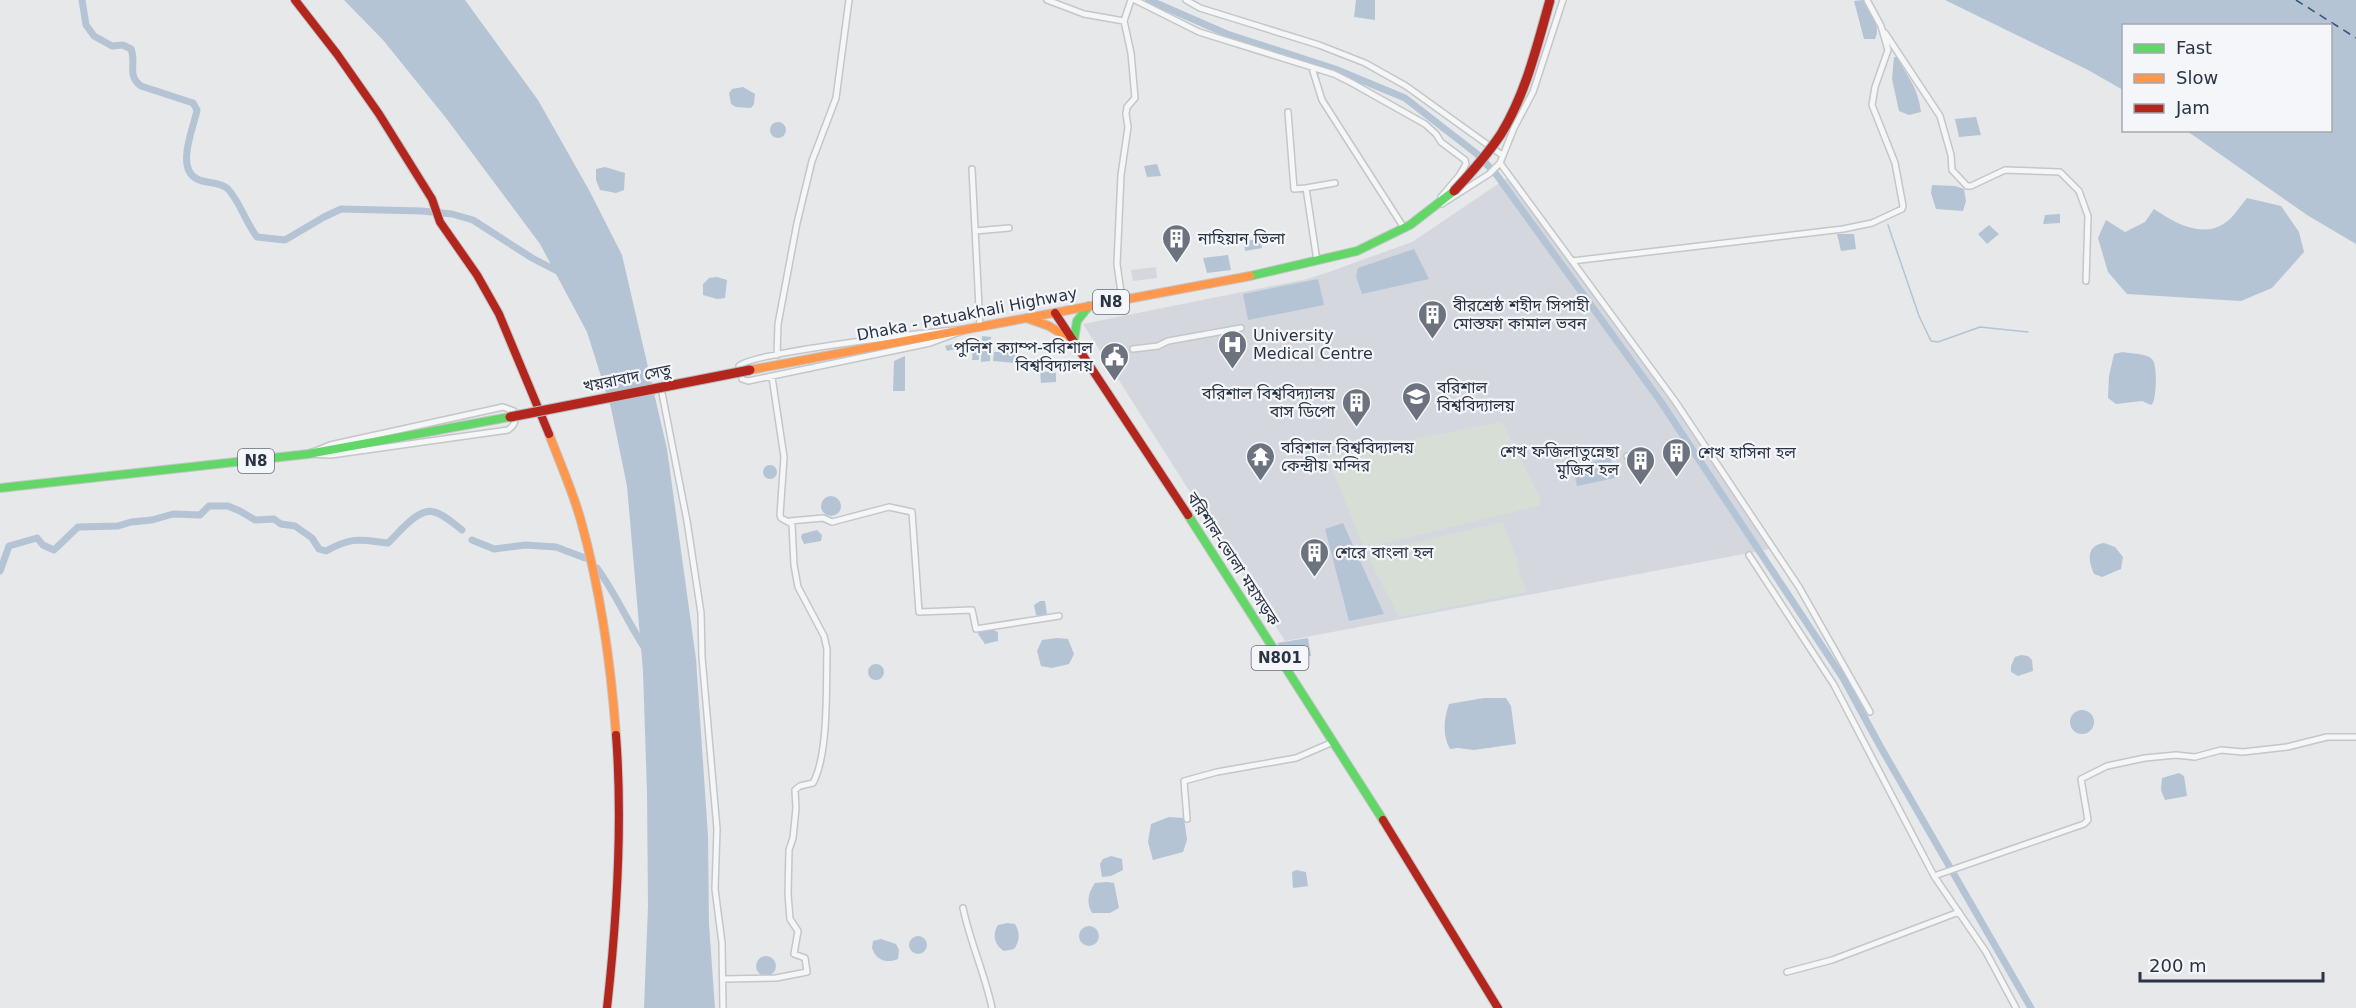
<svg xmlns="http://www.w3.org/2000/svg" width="2356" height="1008" font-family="'DejaVu Sans','Noto Sans Bengali',sans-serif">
	<rect width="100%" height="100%" fill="#e6e8ea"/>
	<path fill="#d4d7dd" d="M1507,178L1634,347L1703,445L1770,549L1285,641L1083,324L1307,279L1329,272L1412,242Z
		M1156,267L1157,278L1133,281L1131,270Z"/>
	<path fill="#d6ded6" d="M1499,422L1503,424L1540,498L1541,505L1367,548L1363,546L1327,457Z
		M1503,522L1518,562L1520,576L1527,592L1399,617L1370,561V553Z"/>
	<path fill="#b4c4d5" d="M344,0H465L538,100L589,190L622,255L667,449L696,659L708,836L709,924L715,1008H644L648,906L647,792L643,671L627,486L611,408L587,332L540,244L446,118L383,40Z
		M1356,0H1375V20L1354,17Z
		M1863,0C1869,14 1882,24 1875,39H1864L1854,1Z
		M1945,0H2356V244L2307,215L2187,131L2330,130V26H2124L2123,90L2088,70Z
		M1894,57H1897C1908,78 1918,87 1921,112L1909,115L1899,111L1892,79Z
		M743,87L755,94L754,104L751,108L736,107L731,104L729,93L732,89Z
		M1976,117L1981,135L1959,137L1955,119Z
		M770 130a8 8 0 1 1 16 0a8 8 0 1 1-16 0Z
		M1157,164L1161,176L1147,177L1144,166Z
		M605,167L625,173L624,190L616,193L600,190L596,180V169Z
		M1932,185L1955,186L1964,189L1966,201L1963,211L1936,209L1931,193Z
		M2247,198L2281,206L2299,232L2304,252L2272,288L2241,301L2127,294L2108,272L2098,238L2106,220L2125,232L2145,222L2154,209C2173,222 2202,239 2225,223C2234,217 2240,206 2247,198Z
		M2060,214V223L2043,224L2045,215Z
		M1989,225L1999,234L1987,244L1978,234Z
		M1837,234H1854L1856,249L1841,251Z
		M1260,239L1262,248L1245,251L1244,241Z
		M1414,249L1429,279L1362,294L1356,276L1358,268Z
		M1228,255L1231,270L1207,273L1203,258Z
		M717,277L727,280L725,298L717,299L703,295V284L709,278Z
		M1318,279L1324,305L1248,320L1243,294Z
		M982,336L991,337L990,361L981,362Z
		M978,337L979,360H972L973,345L947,351L945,346Z
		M1016,351L1015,363L993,361L994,352Z
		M2123,352C2131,354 2146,353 2152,359C2158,366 2156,395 2153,403L2151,405L2142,401L2116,404L2108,398L2109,376L2114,354Z
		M905,356V391H893L894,361Z
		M1040,371L1056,373V382L1041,383Z
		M1610,457L1615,478L1577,486L1573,467Z
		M763 472a7 7 0 1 1 14 0a7 7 0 1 1-14 0Z
		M821 506a10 10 0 1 1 20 0a10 10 0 1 1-20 0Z
		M1343,523L1384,614L1349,621L1325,529Z
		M817,530L822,535L821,541L804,544L801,537L802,534Z
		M2104,543L2115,547L2123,557L2121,569L2102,577L2094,574C2088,561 2086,545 2104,543Z
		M1040,601H1045L1047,614L1044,616L1036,615L1034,605Z
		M991,629L998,632V641L985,644L978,634L979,631Z
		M1057,638L1068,639L1074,654L1069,664L1052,668L1041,666L1037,651L1042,640Z
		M1308,638L1311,656L1288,659L1277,643Z
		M2021,655L2028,656L2032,660L2033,671L2018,676L2011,672V666L2015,657Z
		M868 672a8 8 0 1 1 16 0a8 8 0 1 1-16 0Z
		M1484,698H1506L1511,706L1516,744L1474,750L1458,748L1450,749C1442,735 1444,718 1449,704Z
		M2070 722a12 12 0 1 1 24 0a12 12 0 1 1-24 0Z
		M2179,773L2184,776L2187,796L2165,800L2161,790L2162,778Z
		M1169,817L1184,818L1187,840L1183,852L1153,860L1148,842L1151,824Z
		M1111,856L1122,859L1123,870L1111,876L1102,877L1100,864L1103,859Z
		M1296,870L1306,872L1308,886L1293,888L1292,872Z
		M1107,882L1114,883L1119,908L1110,913H1092C1086,902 1088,893 1095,883Z
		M1008,923L1015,924C1020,932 1020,941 1014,949L1004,951C994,945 992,934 998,925Z
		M1079 936a10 10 0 1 1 20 0a10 10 0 1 1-20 0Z
		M909 945a9 9 0 1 1 18 0a9 9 0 1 1-18 0Z
		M881,939L896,944L899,950L898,959C886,964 876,960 872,948L873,941Z
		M756 966a10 10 0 1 1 20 0a10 10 0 1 1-20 0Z"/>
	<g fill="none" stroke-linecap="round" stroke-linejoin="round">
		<path stroke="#b4c4d5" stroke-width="1.5" d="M1888,225L1919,316L1931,341L1938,342L1980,327L2028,332"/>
		<path stroke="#b4c4d5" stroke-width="7" d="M82,0L86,25L94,36L112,46L123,45L131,49C137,63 126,75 141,86L193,103L197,110C194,127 175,168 197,179C207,184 219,181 228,189C240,202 246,223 257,237L285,240L324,217L341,209L422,211L452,214L473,220L532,258L561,273
			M1149,0L1227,34L1335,69L1405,98L1477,154L1496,174L1661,402L1843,678L1880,746L2031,1008
			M472,540L494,549L525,545L556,547L585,558
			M597,568C616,594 628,623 646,650
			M0,571L9,546L37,538L43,545L54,550L78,527L118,526L131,522L152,520L173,514L200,515L209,506H228L240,511L255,520L274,519L281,524L295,526L312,538L319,549L326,551C353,536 360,540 388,543C399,533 418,507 434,512C444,514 454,524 462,530"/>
		<path stroke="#34527a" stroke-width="1.5" stroke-dasharray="8 6" stroke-linecap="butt" d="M2296,0L2356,38"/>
		<defs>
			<path id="street" d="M1047,0L1084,14L1124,21
				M1135,0L1199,32L1334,74L1352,83L1425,124L1436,134L1441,142L1465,160L1466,164L1459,176L1441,197
				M1186,0L1200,8L1319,45L1365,63L1406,86L1502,155
				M1885,33L1940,116L1951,155L1952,170L1967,186H1971L2005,170L2060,172L2079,191L2088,216L2086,281
				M1312,68L1322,100L1404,228
				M1288,112L1294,189L1306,188L1317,261
				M1500,163L1675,401L1799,587L1870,712
				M972,169L980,327
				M1306,188L1335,183
				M1442,204L1489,174L1500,163L1514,128L1533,92L1563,0
				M975,231L1009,228
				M1572,261L1843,229L1872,223L1902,209L1903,206L1895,163L1872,105L1875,87L1888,50L1881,26L1867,0
				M1122,300L1117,264L1121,175L1128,127L1126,114L1127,107L1135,98L1131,53L1124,21L1131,0
				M968,329L930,343L748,381L742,379L739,366C752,352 938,331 968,329Z
				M1133,349L1158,346L1168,341L1241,328
				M777,355L778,324L797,223L812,161L836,98L849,0
				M662,393L687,521L701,613L702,657L717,829L715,889L722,943L723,1008
				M503,407L514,411C516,420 516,424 508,430L331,455L308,454L330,445Z
				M1627,456L1646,457
				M790,521L823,518L832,522L889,507L912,512L919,612L972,610L976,629L1059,616
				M1749,555L1834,685L1934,876L1986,952L2016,1008
				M1187,819L1184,781L1217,772L1296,758L1333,742
				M1934,876L2084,824L2088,820L2081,779L2107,766L2145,758L2176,755L2195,757L2221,750L2243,752L2287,747L2327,737H2356
				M963,908C970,942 985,974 992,1008
				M1787,972L1832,960L1959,912
				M724,979L776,978L807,972L805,958L794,954L798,931L790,919L788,894L789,850L793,838L796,808L795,790L800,786L813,783C829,754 826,684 827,649L824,636L798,587L794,565L792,524L781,518L780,515L784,457L772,377"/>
			<path id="fast" d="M1250,276L1357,251L1410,225L1454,191
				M1074,340L1077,321L1089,306
				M0,488L308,454L510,417
				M1188,515L1383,820"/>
			<path id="slow" d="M1029,319L1049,326L1070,339
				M750,370L1250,276
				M549,434C560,463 573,492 581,521C600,589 611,665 616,735"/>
			<path id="jam" d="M295,0L337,54L379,114L432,199L440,222L477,275L499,314L549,434
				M1055,313L1188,515
				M1383,820L1498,1008
				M607,1008C617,918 623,825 616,735"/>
		</defs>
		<use href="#street" stroke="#c4c6c8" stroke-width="8"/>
		<use href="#fast" stroke="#c4c6c8" stroke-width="10"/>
		<use href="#slow" stroke="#c4c6c8" stroke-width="10"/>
		<use href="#jam" stroke="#c4c6c8" stroke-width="10"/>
		<use href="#street" stroke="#f5f6f7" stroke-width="5"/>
		<use href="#fast" stroke="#63d668" stroke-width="8"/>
		<use href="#slow" stroke="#ff974d" stroke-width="8"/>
		<use href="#jam" stroke="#b3261e" stroke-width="8"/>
		<defs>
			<path id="jam-bridge" d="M1454,191C1471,173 1487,155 1501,134C1526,93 1537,46 1550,0
				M510,417L750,370"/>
		</defs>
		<use href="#jam-bridge" stroke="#b8bbbf" stroke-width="11" stroke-linecap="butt"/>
		<use href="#jam-bridge" stroke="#b3261e" stroke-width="9"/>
	</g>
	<defs>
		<symbol id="building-pin" viewBox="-11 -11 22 30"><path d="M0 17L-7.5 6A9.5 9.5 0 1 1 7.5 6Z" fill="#6c737f" stroke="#f4f6f9"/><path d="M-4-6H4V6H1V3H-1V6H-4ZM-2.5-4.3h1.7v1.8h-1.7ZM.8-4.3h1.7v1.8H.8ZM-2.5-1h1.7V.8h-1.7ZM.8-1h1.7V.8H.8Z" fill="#fff"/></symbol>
		<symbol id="hospital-pin" viewBox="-11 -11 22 30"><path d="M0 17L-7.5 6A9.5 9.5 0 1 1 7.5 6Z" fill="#6c737f" stroke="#f4f6f9"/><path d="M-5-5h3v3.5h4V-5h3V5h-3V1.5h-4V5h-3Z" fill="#fff"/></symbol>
		<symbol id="civic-pin" viewBox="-11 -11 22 30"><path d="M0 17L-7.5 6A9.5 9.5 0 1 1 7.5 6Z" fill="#6c737f" stroke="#f4f6f9"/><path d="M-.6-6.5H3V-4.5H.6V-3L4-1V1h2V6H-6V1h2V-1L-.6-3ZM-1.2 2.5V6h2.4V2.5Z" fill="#fff"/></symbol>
		<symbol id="university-pin" viewBox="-11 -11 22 30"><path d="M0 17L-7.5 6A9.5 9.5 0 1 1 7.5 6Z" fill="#6c737f" stroke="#f4f6f9"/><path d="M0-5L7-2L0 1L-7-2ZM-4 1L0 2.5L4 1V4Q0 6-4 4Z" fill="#fff"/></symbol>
		<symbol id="temple-pin" viewBox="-11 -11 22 30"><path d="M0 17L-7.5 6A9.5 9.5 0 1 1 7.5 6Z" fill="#6c737f" stroke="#f4f6f9"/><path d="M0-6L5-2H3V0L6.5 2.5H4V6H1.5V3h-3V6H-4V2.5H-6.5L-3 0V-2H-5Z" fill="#fff"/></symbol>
	</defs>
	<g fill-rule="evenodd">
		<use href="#building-pin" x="1160" y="222" width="33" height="45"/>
		<use href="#building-pin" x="1416" y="298" width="33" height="45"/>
		<use href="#hospital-pin" x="1216" y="328" width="33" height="45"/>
		<use href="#civic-pin" x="1098" y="340" width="33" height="45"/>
		<use href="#university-pin" x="1400" y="380" width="33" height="45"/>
		<use href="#building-pin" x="1340" y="386" width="33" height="45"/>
		<use href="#building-pin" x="1660" y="436" width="33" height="45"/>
		<use href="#temple-pin" x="1244" y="440" width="33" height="45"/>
		<use href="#building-pin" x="1624" y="444" width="33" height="45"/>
		<use href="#building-pin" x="1298" y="536" width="33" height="45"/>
	</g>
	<g text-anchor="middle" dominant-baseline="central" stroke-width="4.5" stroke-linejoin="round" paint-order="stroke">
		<g fill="#f4f6f9" stroke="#676e7b" stroke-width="1.5">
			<rect x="1093" y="290" width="36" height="24" rx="4.5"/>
			<rect x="238" y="449" width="36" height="24" rx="4.5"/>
			<rect x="1251.5" y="646" width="57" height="24" rx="4.5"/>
		</g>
		<g font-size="15" font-weight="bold" fill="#2b3445">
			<text x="1111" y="302">N8</text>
			<text x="256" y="461">N8</text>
			<text x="1280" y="658">N801</text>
		</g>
		<g font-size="16" fill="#2b3445" stroke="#f4f6f9" text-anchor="start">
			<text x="1198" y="238">নাহিয়ান ভিলা</text>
			<text x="1453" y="305">বীরশ্রেষ্ঠ শহীদ সিপাহী<tspan x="1453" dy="18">মোস্তফা কামাল ভবন</tspan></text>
			<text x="1253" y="335">University<tspan x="1253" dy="18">Medical Centre</tspan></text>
			<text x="1093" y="347" text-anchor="end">পুলিশ ক্যাম্প-বরিশাল<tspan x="1093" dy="18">বিশ্ববিদ্যালয়</tspan></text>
			<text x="1437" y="387">বরিশাল<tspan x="1437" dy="18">বিশ্ববিদ্যালয়</tspan></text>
			<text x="1335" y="393" text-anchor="end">বরিশাল বিশ্ববিদ্যালয়<tspan x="1335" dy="18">বাস ডিপো</tspan></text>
			<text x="1281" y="447">বরিশাল বিশ্ববিদ্যালয়<tspan x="1281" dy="18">কেন্দ্রীয় মন্দির</tspan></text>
			<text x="1619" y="451" text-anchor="end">শেখ ফজিলাতুন্নেছা<tspan x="1619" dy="18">মুজিব হল</tspan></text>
			<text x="1698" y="452">শেখ হাসিনা হল</text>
			<text x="1335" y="552">শেরে বাংলা হল</text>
		</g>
		<g font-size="16" fill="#2b3445" stroke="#f4f6f9">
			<text transform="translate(967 314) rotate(-11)">Dhaka - Patuakhali Highway</text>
			<text transform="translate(627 378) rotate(-11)">খয়রাবাদ সেতু</text>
			<text transform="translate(1233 559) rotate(57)">বরিশাল-ভোলা মহাসড়ক</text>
		</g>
	</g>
	<rect x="2122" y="24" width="210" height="108" fill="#f4f6f9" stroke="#a4a8b1" stroke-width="1.5"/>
	<rect x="2134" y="44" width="30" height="9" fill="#63d668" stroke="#a4a8b1" stroke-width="1.5"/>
	<text x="2176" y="54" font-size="18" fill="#2b3445">Fast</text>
	<rect x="2134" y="74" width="30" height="9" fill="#ff974d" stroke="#a4a8b1" stroke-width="1.5"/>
	<text x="2176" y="84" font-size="18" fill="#2b3445">Slow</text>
	<rect x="2134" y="104" width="30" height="9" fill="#b3261e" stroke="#a4a8b1" stroke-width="1.5"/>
	<text x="2176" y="114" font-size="18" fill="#2b3445">Jam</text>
	<path d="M2140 972v9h183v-9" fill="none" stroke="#2b3445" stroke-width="3"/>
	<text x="2149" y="972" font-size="18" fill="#2b3445" stroke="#f4f6f9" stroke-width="4.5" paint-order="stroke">200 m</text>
</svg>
